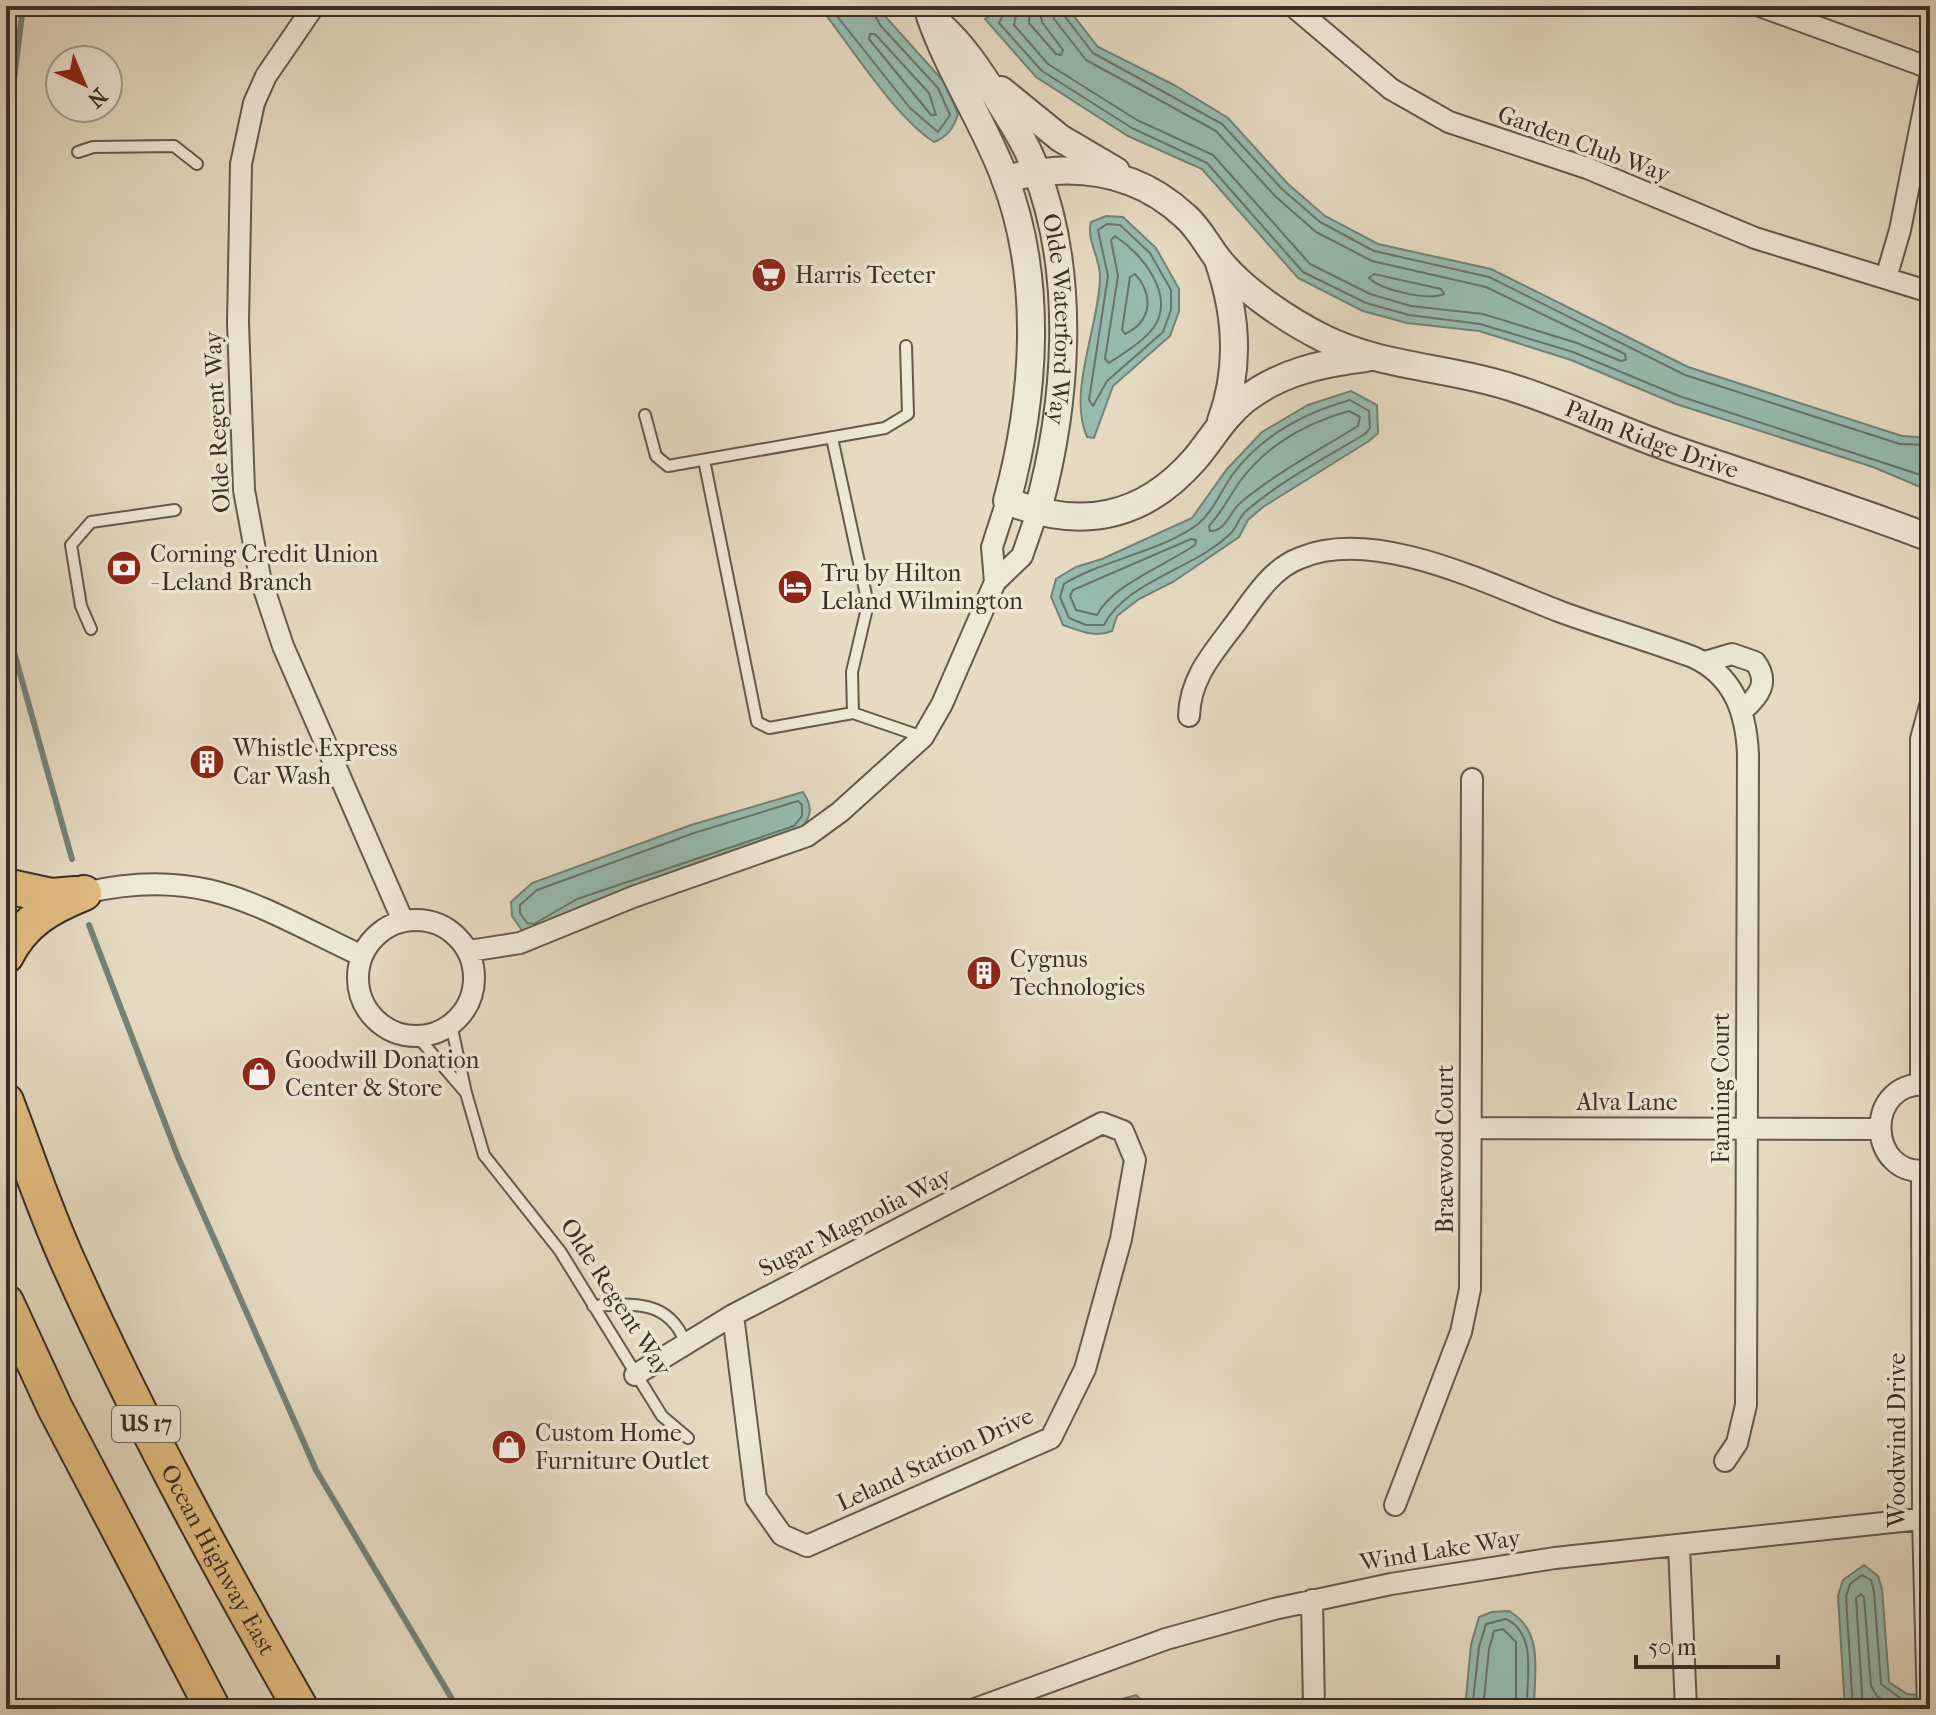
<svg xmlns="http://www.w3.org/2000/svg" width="1936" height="1715" font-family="'IM FELL French Canon',serif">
	<rect width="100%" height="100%" fill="#e6dbc2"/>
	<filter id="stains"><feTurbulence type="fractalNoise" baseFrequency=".0025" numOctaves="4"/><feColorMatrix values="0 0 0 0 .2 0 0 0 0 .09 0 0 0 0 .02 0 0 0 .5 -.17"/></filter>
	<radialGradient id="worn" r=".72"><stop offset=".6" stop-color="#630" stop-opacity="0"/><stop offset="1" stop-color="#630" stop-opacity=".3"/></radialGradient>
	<path fill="#97bbaf" stroke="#728379" stroke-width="2" d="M819,6H876L945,83L958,114C954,127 948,137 934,142C894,116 850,45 819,6Z
		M1005,6H1066L1098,47L1174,85L1228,118L1288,184L1325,216L1378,244L1491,269L1688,367L1902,436L1930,438V486H1918L1873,467L1676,404L1571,360L1508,340L1479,331L1407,323L1363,311L1298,278L1202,169L1128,136L1036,77L985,19Z
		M1106,216L1123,217L1156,248L1179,289V311L1170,336L1113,386L1094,438L1087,437C1067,392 1100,324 1100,276C1100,258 1086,239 1091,222Z
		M1351,391L1377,405L1378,433L1369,441L1263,507L1248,520L1239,537L1173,582L1139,599L1117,616L1112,631C1095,638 1080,631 1063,625L1051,597L1056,579L1076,567L1102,559L1192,518L1227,469L1262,432L1308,405Z
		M803,792C814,808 811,817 799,832L580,907L536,932H523L512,916L511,902L532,883L691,825Z
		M1864,1565L1878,1576L1882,1589L1889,1682L1907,1694L1930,1696V1709H1845L1838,1596L1843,1580Z
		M1509,1611C1545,1632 1534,1673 1534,1709H1465L1471,1645L1479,1617L1492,1612Z
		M1136,1695L1151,1709H1116L1118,1700Z"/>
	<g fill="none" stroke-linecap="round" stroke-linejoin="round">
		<path stroke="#68746b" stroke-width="2" d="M829,6L910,108L938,132L950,115L938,88L880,25L870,6
			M1008,6L999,23L1042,71L1132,128L1207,163L1303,272L1366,303L1409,315L1480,324L1510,333L1573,352L1679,396L1930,478
			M1018,6L1014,25L1048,64L1137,120L1213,155L1310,264L1370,294L1411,306L1483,314L1577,343L1621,361L1626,360L1625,354L1486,287L1372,261L1316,232L1275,196L1216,131L1086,60L1054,19L1051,6
			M1030,6L1029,23L1056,54L1061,55L1063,50L1042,22L1039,6
			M1061,6L1062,13L1093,53L1222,124L1282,189L1320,222L1374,251L1489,277L1685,375L1900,444L1930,445
			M870,34H875L929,93L936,115H931L869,39Z
			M1107,224L1120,225L1150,253L1171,290V310L1163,332L1107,381L1093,406L1089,400L1108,276L1098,230Z
			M1115,236C1141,253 1176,294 1154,327C1144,341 1123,354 1109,363L1105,359L1118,276L1111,240Z
			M1135,274C1154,295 1152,321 1125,334L1122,330L1130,277Z
			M1374,274L1441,289L1444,294C1428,301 1381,290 1369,278Z
			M1350,400L1369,411L1370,428L1365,434C1325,458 1280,481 1245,512C1239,518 1237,526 1232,532C1196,569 1127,580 1104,625H1086L1069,618L1060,597L1064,584C1100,561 1165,550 1198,524C1214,511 1221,490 1233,474C1262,435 1304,413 1350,400Z
			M1349,411L1360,417L1358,426C1319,450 1276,473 1240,503C1230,512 1225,532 1210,531L1209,526C1222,512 1230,495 1241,480C1268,444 1307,423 1349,411Z
			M1191,539L1196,540L1195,545C1166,565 1112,585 1097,615L1076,610L1070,596L1073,590Z
			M798,801L802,805V816L794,826L577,899L534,924L527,923L520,913V905L537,890L694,833Z
			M1472,1709L1479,1647L1486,1624L1506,1619C1538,1634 1526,1679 1527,1709
			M1483,1709L1489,1649L1494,1631L1503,1629L1516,1642V1709
			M1853,1709L1846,1597L1850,1584L1862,1575L1871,1580L1874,1591L1881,1684L1903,1700L1916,1703
			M1863,1709L1856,1598L1861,1594L1864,1597L1871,1686L1877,1696L1897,1709"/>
		<path stroke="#728379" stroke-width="6" d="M6,145L23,6
			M6,598L9,634L72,859
			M89,925L178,1157L316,1470L458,1709"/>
		<defs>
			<path id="service" d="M78,152L93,147L174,146L197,164
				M645,415L656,456L668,466L885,428L908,414L906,346
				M832,438L868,604L852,672L853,713
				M704,460L757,722L769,728L853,713L923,737
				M91,629L81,606L71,545L91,522L175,510
				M417,1036L466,1093L451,1024
				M466,1093L484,1155L560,1251L662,1416L688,1438
				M593,1306C633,1303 669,1300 685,1342"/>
			<path id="minor" d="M314,6L266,76L254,103L241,164L238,323L244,490L260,577L283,646L403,921
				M1293,6L1391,89L1449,122L1587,168L1755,238L1930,292
				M1760,6L1930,68
				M1886,278L1900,230L1930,79
				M995,582L992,547L1007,501
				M1705,662L1732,654L1755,662C1770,682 1759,696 1743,710
				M1189,716C1190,677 1214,652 1237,621C1254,598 1271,569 1300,558C1375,526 1490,585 1561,612C1605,628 1650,641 1693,657C1734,676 1746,712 1748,754L1746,1405L1737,1443L1725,1461
				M84,893C203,865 258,907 362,956
				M358 978a58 58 0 1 1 116 0a58 58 0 1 1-116 0Z
				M469,951L520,943L633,897L807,836L840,812L923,737L942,704L995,582L1022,556L1037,513
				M1921,1083V739L1930,706
				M1930,1085C1862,1077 1866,1181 1930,1170
				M1471,1128L1879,1129
				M1922,1171L1923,1519L1928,1709
				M635,1375L733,1315L1102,1123L1123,1131L1135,1160L1121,1239L1085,1369L1051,1438L807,1546L782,1535L756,1498L733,1315
				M1395,1505L1461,1332L1470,1289L1472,779
				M1679,1546L1686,1709
				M1312,1600L1314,1709
				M975,1709L1166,1639L1274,1609L1391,1584L1555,1558L1930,1518"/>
			<g id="tertiary">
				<path d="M930,16C949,71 983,121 1004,176C1044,279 1035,398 1007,501C1079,530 1142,520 1195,459C1212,439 1224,416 1246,399C1281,372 1323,363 1366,358"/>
				<path id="s1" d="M938,23C962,44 978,69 995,95C1010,119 1026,143 1036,170C1077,276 1067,406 1037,513"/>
				<path d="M1001,90L1060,138L1116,171"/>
				<path id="s2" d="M1005,179C1071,162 1134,169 1185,216C1199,228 1207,245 1218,259C1242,290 1289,321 1323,338C1381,367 1448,367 1510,387C1565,404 1618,430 1673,449C1759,479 1845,505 1930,538"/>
				<path d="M1218,260C1237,314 1241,367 1221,421"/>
			</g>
			<g id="trunk">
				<path d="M6,886L52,896L75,894"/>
				<path d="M6,956C23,922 49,907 84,893"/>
				<path id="s3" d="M6,1101C27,1156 45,1212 70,1266C138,1418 218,1564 301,1709"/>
				<path d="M6,1302L55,1408L213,1709"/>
			</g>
		</defs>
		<use href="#service" stroke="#65594e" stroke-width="14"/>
		<use href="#minor" stroke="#65594e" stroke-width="24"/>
		<use href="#tertiary" stroke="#65594e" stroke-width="30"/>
		<use href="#trunk" stroke="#3a2e27" stroke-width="38"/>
		<use href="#service" stroke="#efe8d7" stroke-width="10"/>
		<use href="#minor" stroke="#efe8d7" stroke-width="20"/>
		<use href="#tertiary" stroke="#efe8d7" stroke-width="26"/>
		<use href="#trunk" stroke="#e3be81" stroke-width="34"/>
	</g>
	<defs>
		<symbol id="supermarket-disc" viewBox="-11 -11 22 22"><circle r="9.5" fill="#8f2418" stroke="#efe8d7"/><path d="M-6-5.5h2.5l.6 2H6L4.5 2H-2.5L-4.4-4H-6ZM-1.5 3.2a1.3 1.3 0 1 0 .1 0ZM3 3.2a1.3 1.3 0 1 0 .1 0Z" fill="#fff"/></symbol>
		<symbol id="bank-disc" viewBox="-11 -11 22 22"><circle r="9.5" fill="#8f2418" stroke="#efe8d7"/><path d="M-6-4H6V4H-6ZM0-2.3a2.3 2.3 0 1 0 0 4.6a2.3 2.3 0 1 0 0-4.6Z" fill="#fff"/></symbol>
		<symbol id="hotel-disc" viewBox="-11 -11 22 22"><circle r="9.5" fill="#8f2418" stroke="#efe8d7"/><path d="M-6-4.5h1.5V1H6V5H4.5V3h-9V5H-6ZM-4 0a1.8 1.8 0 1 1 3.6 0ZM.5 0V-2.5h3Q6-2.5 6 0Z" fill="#fff"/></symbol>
		<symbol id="building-disc" viewBox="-11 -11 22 22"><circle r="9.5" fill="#8f2418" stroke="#efe8d7"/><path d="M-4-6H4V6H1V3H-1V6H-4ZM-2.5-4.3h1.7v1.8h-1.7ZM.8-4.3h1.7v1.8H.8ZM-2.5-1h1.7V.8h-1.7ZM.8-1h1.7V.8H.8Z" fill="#fff"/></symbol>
		<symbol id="shop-disc" viewBox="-11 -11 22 22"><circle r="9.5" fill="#8f2418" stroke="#efe8d7"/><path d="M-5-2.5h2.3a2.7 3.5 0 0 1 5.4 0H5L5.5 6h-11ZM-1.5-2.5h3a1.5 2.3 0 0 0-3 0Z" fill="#fff"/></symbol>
	</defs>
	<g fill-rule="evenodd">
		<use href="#supermarket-disc" x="749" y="255" width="40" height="40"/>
		<use href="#bank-disc" x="104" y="548" width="40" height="40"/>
		<use href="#hotel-disc" x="775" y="567" width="40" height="40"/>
		<use href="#building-disc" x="187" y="742" width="40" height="40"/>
		<use href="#building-disc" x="964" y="953" width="40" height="40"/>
		<use href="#shop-disc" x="239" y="1054" width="40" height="40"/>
		<use href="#shop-disc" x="489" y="1427" width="40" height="40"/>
	</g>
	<g text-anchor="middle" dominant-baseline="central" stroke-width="7" stroke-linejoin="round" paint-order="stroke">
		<rect fill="#efe8d7" stroke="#70665c" stroke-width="2" x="112" y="1406" width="68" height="36" rx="6"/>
		<g font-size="22" font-weight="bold" fill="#3a2e27">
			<text x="146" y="1424">US 17</text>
		</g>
		<g font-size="24" fill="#3a2e27" stroke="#efe8d7">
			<text transform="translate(1584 144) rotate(20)">Garden Club Way</text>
			<text stroke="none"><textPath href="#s1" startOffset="330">Olde Waterford Way</textPath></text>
			<text transform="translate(217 422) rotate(-93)">Olde Regent Way</text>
			<text stroke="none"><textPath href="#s2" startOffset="724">Palm Ridge Drive</textPath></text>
			<text transform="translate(1721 1088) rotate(-90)">Fanning Court</text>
			<text x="1627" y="1102">Alva Lane</text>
			<text transform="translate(1445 1149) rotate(-90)">Braewood Court</text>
			<text transform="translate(855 1222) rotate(-27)">Sugar Magnolia Way</text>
			<text transform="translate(616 1297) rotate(57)">Olde Regent Way</text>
			<text transform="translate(1897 1440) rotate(-90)">Woodwind Drive</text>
			<text transform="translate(935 1459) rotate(-25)">Leland Station Drive</text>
			<text transform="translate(1440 1550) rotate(-9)">Wind Lake Way</text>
			<text stroke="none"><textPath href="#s3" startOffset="506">Ocean Highway East</textPath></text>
		</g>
		<g font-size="24" fill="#3a2e27" stroke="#efe8d7" text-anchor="start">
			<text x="795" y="275">Harris Teeter</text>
			<text x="150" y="554">Corning Credit Union<tspan x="150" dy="28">- Leland Branch</tspan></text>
			<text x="821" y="573">Tru by Hilton<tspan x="821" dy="28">Leland Wilmington</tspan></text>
			<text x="233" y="748">Whistle Express<tspan x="233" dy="28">Car Wash</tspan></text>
			<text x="1010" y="959">Cygnus<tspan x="1010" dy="28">Technologies</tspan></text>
			<text x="285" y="1060">Goodwill Donation<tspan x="285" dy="28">Center &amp; Store</tspan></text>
			<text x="535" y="1433">Custom Home<tspan x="535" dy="28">Furniture Outlet</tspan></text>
		</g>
	</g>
	<rect width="1936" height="1715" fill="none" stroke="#e6dbc2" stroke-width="32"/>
	<rect x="8" y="8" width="1920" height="1699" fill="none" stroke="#3a2e27" stroke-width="4"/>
	<rect x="16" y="16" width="1904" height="1683" fill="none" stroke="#3a2e27" stroke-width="2"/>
	<g transform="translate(84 84) rotate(136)"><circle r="38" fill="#efe8d7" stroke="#a79e91" stroke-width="2"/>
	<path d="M0-6L14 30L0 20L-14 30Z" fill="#8f2418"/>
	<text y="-12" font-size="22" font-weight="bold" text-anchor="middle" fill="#3a2e27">N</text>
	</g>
	<path d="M1636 1655v12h142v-12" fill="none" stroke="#3a2e27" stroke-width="4"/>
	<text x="1648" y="1655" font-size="24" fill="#3a2e27" stroke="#efe8d7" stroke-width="6" paint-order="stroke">50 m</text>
	<rect width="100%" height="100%" filter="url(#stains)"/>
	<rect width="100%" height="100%" fill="url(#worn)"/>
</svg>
